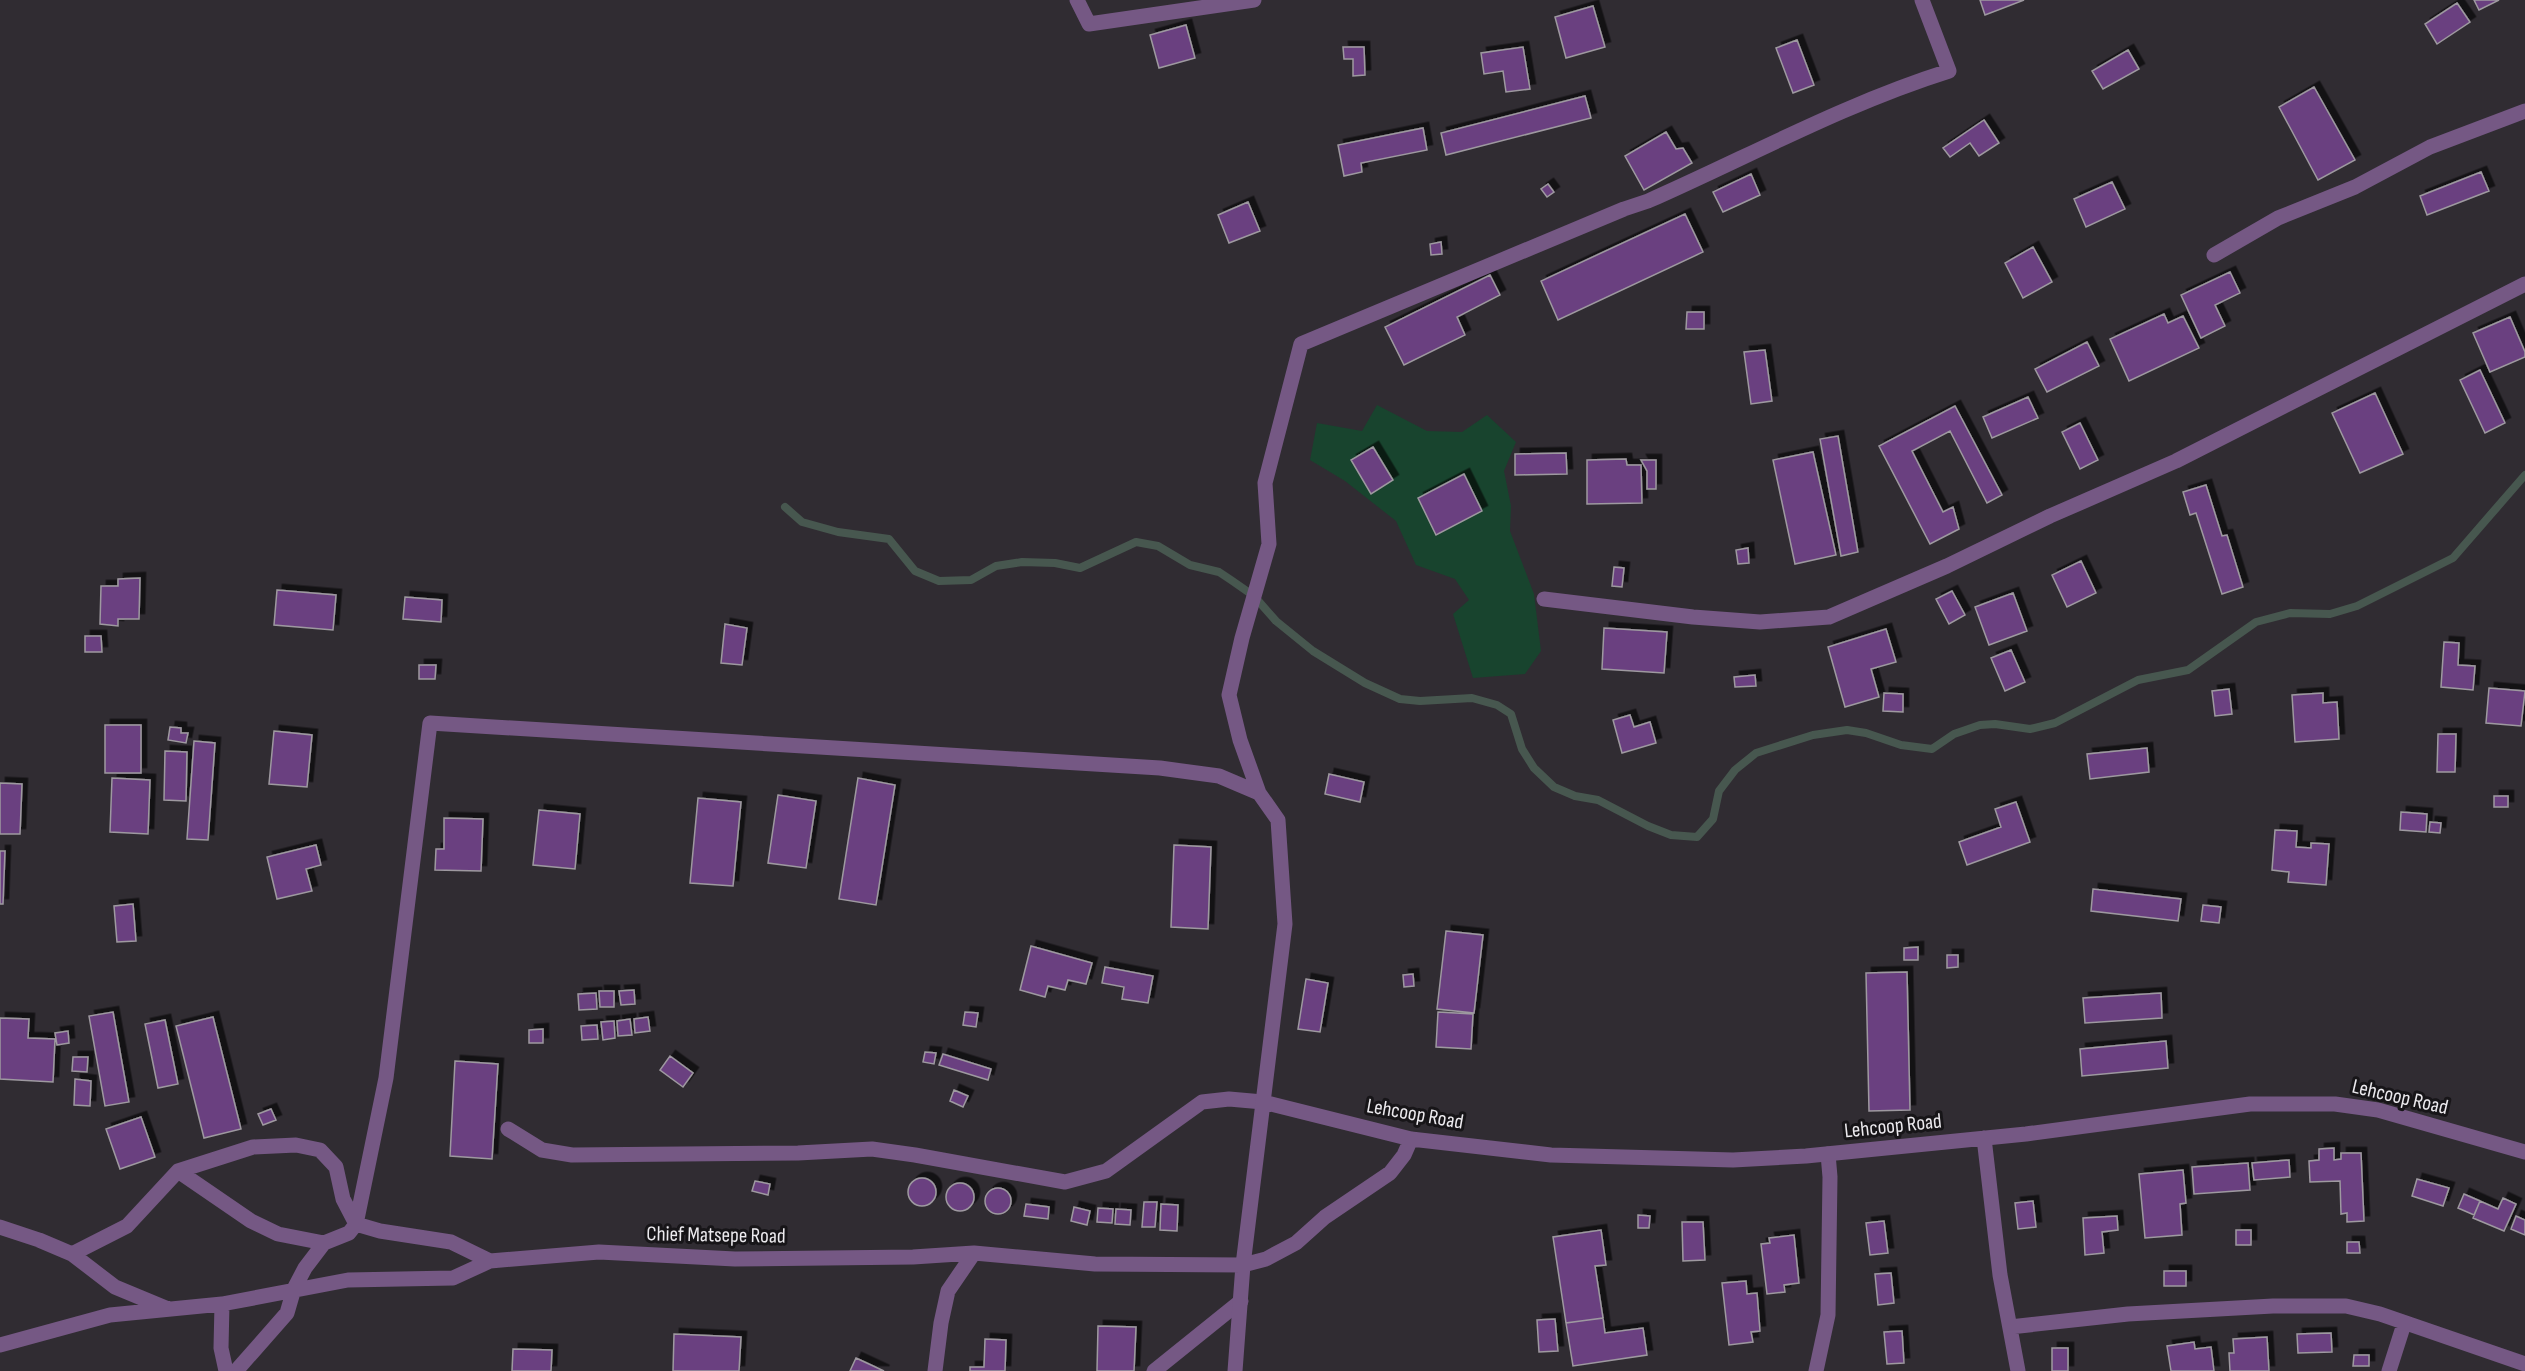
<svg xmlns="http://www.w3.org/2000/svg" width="2525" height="1371" font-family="'Sofia Sans Condensed',sans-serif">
	<defs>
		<filter id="shadow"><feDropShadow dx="5.5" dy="-5.5" stdDeviation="0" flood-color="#0009"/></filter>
	</defs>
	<rect width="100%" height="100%" fill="#302c32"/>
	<path fill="#18442e" d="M1377,405L1427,431L1462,432L1487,415L1516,442L1504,471L1511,506L1510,531L1534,594L1541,651L1525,674L1473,678L1453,614L1469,600L1455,579L1416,565L1396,521L1345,481L1310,460L1317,423L1362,431Z"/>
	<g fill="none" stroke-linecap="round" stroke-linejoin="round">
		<path stroke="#47574f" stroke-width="8" d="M785,507L802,522L838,532L889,539L915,571L939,581L971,580L996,566L1022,562L1055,563L1080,568L1136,542L1158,546L1190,565L1219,572L1231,580L1254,596L1276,621L1313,651L1365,683L1400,699L1420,701L1472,698L1497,705L1511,714L1522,749L1534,768L1554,787L1575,796L1598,800L1648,826L1671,835L1697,837L1713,819L1719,791L1735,770L1756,753L1813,735L1847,730L1866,733L1901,745L1932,749L1954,734L1980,725L1995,724L2030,729L2055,723L2138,680L2188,670L2256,622L2290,613L2330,614L2357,606L2453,558L2525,475"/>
	</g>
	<path fill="#6a4180" stroke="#9e99a0" stroke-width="1.5" filter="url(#shadow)" d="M1980,0H2024L1985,15Z
		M2474,0H2499L2479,10Z
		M2457,3L2470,22L2437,44L2425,24Z
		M1593,6L1605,47L1566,58L1555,17Z
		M1186,25L1195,58L1159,68L1150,35Z
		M1797,40L1814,85L1793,93L1776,48Z
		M1343,47H1364L1365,75L1353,76V59H1344Z
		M1523,47L1530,89L1506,92L1503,71L1484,74L1481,53Z
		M2128,50L2139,69L2103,89L2092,71Z
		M2314,87L2355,160L2318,180L2279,107Z
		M1585,96L1591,118L1446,155L1441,133Z
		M1984,120L1999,143L1979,156L1970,143L1950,157L1943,148Z
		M1423,128L1427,150L1361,163L1362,172L1344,176L1338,145Z
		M1666,132L1676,149L1683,148L1692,163L1644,190L1625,156Z
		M2481,172L2489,191L2427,215L2420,196Z
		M1751,174L1760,195L1723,212L1713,192Z
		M2112,182L2125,209L2086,227L2074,199Z
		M1548,184L1554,192L1547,197L1541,189Z
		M1248,202L1260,231L1229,243L1218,215Z
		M1685,214L1703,252L1558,320L1541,281Z
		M1441,242L1442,254L1431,255L1430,244Z
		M2033,247L2052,282L2023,298L2005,263Z
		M2230,272L2240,293L2215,305L2225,326L2201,338L2181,295Z
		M1490,275L1500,295L1457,317L1465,335L1404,365L1385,327Z
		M1687,312H1704V329H1686Z
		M2164,314L2168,323L2183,316L2199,348L2129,381L2110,339Z
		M2510,317L2525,352V357L2490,372L2473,333Z
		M2087,342L2099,366L2047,392L2035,369Z
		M1765,350L1772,401L1751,404L1744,352Z
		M2480,370L2505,423L2485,433L2460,380Z
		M2375,393L2403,454L2360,473L2332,413Z
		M2028,397L2038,418L1992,438L1983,417Z
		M1955,406L2002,495L1987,503L1950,431L1912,451L1943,512L1953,507L1959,529L1930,544L1879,446Z
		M2080,423L2098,460L2080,469L2062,432Z
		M1838,436L1858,552L1841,556L1820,439Z
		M1373,447L1393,480L1371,494L1351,460Z
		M1813,452L1836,555L1795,564L1773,460Z
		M1566,453L1567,474L1515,475V454Z
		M1626,459L1627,465H1641L1642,503L1587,504V460Z
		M1641,460H1656V489H1647V471Z
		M1464,474L1482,511L1436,535L1418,498Z
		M2206,485L2222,536L2227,535L2243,587L2222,594L2196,513L2190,515L2183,492Z
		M1748,548L1749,563L1738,564L1736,550Z
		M2081,561L2096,593L2067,607L2052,575Z
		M1614,567L1624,568L1622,587L1612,586Z
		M140,578L139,619H118V626L100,624L101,586H118V579Z
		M277,590L336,595L333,630L274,625Z
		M1952,591L1965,615L1949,624L1936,599Z
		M2013,593L2027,631L1989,645L1975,607Z
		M405,597L442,600L441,622L403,619Z
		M725,624L747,628L742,665L721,663Z
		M1604,628L1667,632L1664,673L1602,669Z
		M1886,629L1896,662L1871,669L1879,697L1845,707L1828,647Z
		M85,636H101L102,652H85Z
		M2444,642L2459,643L2458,665L2475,666L2473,690L2441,687Z
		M2011,650L2025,682L2005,691L1991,658Z
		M419,665H436L435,679H419Z
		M1755,675L1756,686L1735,687L1734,677Z
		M2489,688L2525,691L2521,726L2486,723Z
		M2229,689L2232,714L2215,716L2212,691Z
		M1884,693L1903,694V712L1883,711Z
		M2323,693V703L2337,702L2339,739L2295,742L2292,695Z
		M1630,715L1634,727L1650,722L1656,743L1622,753L1613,720Z
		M105,725H141V773H105Z
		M170,727L181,728V733H188L186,743L168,740Z
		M274,731L312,735L307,787L269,784Z
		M2438,734H2456L2455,772H2437Z
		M194,741L215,743L208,840L187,839Z
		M2147,748L2149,772L2090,779L2087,754Z
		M165,751L187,752L186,801L164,800Z
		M1329,774L1364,782L1360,802L1325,794Z
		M112,778L150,780L148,834L110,832Z
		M858,778L895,785L876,905L839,899Z
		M0,783L22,784L20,834H0Z
		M778,795L816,801L806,868L768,863Z
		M2494,796H2508V807H2494Z
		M698,798L741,802L733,886L690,883Z
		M2016,802L2030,842L1967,865L1959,842L2001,827L1995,809Z
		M539,810L580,814L575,869L533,865Z
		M2401,812L2427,814L2426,832L2400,830Z
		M444,818L483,819L481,871L435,870L436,849H444Z
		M2430,822L2441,823L2440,833L2429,832Z
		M2275,830L2297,831L2296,847L2311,848V843L2329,844L2326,885L2288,882L2289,872L2272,870Z
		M316,845L321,865L306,869L312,891L277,899L267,857Z
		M1174,845L1211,847L1208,929L1171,927Z
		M0,851H5L3,904H0Z
		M2093,889L2181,899L2178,921L2091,911Z
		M133,904L136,941L117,942L114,906Z
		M2203,905L2221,907L2219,923L2201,921Z
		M1446,931L1483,935L1474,1013L1437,1009Z
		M1031,946L1092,963L1086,984L1068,980L1065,990L1048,986L1045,997L1020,990Z
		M1918,947V960H1904V948Z
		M1947,955H1958V967L1947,968Z
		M1105,967L1153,976L1148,1003L1122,999L1124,987L1102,983Z
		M1907,972L1910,1110L1869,1111L1866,973Z
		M1413,974L1414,986L1404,987L1403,975Z
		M1306,979L1328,983L1320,1032L1298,1029Z
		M634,990L635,1004L621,1005L619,991Z
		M599,991H614V1007H600Z
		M596,993L597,1009L579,1010L578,994Z
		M2161,993L2162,1018L2085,1023L2083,998Z
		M113,1012L129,1102L105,1106L89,1016Z
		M965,1012L978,1013L976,1027L963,1025Z
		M1438,1012L1473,1014L1471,1049L1436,1047Z
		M213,1017L241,1129L204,1138L176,1026Z
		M648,1017L650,1031L635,1033L634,1019Z
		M0,1018L29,1019L28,1038L55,1039L53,1082L0,1079Z
		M630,1019L632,1035L618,1036L617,1021Z
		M165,1020L178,1084L158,1088L145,1024Z
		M614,1021L615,1038L603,1040L601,1022Z
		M597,1025L598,1039L582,1040L581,1026Z
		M543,1029V1043H529V1030Z
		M68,1031L69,1043L57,1045L55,1033Z
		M2166,1041L2168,1068L2082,1076L2080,1049Z
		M925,1052L936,1053L934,1064L923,1062Z
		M943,1054L991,1069L988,1080L939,1065Z
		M670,1056L693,1073L683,1087L660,1070Z
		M73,1057H88L87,1072L72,1071Z
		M455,1061L498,1064L492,1159L450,1156Z
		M75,1079L91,1081L90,1106L74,1105Z
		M954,1090L968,1096L963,1107L950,1101Z
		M271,1109L276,1120L263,1125L258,1114Z
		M141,1117L155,1157L120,1169L106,1129Z
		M2334,1148V1160L2341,1159V1153H2361L2364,1221L2347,1222V1213L2341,1214L2340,1181L2310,1182L2309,1161L2319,1160V1149Z
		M2289,1160L2290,1177L2254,1180L2252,1163Z
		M2248,1163L2250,1190L2194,1194L2192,1167Z
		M2183,1170L2186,1203L2180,1204L2182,1235L2145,1238L2139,1174Z
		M908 1192a14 14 0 1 1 28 0a14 14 0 1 1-28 0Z
		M2417,1179L2449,1188L2443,1206L2412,1196Z
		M755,1181L770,1184L768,1195L752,1191Z
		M946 1197a14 14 0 1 1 28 0a14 14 0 1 1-28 0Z
		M985 1201a13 13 0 1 1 26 0a13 13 0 1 1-26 0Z
		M2464,1194L2480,1201L2474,1215L2458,1208Z
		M2503,1198L2516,1204L2504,1231L2473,1218L2480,1201L2498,1209Z
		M2033,1201L2036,1227L2018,1229L2015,1203Z
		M1144,1202H1157L1155,1227H1142Z
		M1026,1204L1049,1207L1048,1219L1024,1216Z
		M1161,1204L1178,1205L1177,1231L1160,1230Z
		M1074,1207L1090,1211L1087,1225L1071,1221Z
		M1098,1208L1113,1209L1112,1223L1097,1222Z
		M1116,1209L1131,1210L1130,1225L1115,1224Z
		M1638,1215L1650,1216L1649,1228H1638Z
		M2117,1216L2118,1230L2102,1232L2104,1253L2085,1255L2083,1218Z
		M2516,1216L2525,1220V1235L2511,1229Z
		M1884,1221L1888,1253L1870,1255L1866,1223Z
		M1682,1222H1703L1705,1260L1683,1261Z
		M1601,1230L1606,1265L1595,1266L1603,1318L1566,1323L1553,1237Z
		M2236,1230H2251V1245H2236Z
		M1794,1235L1799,1283L1784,1285L1785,1292L1767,1294L1761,1244L1770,1243L1769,1238Z
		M2347,1242H2359L2360,1253H2347Z
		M2164,1271H2186V1286H2164Z
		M1891,1273L1894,1303L1878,1305L1875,1274Z
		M1746,1281L1747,1294L1757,1293L1760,1331L1751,1332L1753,1342L1729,1345L1722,1283Z
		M1603,1318L1605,1333L1643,1328L1647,1355L1573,1366L1566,1323Z
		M1555,1319L1558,1351L1539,1352L1537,1320Z
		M1098,1326L1136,1327L1134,1371H1097Z
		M1902,1331L1904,1363L1887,1364L1884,1332Z
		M2331,1333L2332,1352L2298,1353L2297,1334Z
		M674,1334L741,1337L739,1371H673Z
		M2267,1337L2269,1371H2230L2229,1353H2234L2233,1339Z
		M985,1339L1006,1340L1005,1371H970V1367H984Z
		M2194,1342L2195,1349L2211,1347L2214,1371H2171L2167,1346Z
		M2052,1348H2068V1371H2052Z
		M513,1349L552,1350L551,1371H512Z
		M2354,1355H2369V1366H2353Z
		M856,1358L884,1371H850Z"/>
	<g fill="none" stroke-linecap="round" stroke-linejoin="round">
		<path stroke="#755884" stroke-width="15" d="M508,1129L542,1150L572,1155L798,1153L872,1149L915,1155L1065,1182L1106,1171L1202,1102L1229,1099L1263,1102
			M1154,1371L1241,1301
			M1816,1371L1828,1315L1830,1177L1828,1154"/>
		<path stroke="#755884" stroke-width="15" d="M1077,0L1089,24L1254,0
			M2214,255L2278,218L2355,187L2430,147L2525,111
			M1544,599L1693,617L1760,622L1829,617L1947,566L2050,516L2176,461L2525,284
			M1259,793L1240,740L1229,695L1242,638L1269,544L1265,483L1301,344L1624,209L1648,201C1748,157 1844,104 1949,71L1922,0
			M1263,1102L1411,1139L1551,1155L1733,1160L1806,1156L2026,1134L2250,1104H2335L2378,1110L2525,1152
			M1984,1138L2000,1275L2018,1371
			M178,1171L251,1221L278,1234L324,1243
			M0,1227L39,1240L72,1254L115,1287L168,1309
			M72,1254L127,1226L178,1171L253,1147L296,1145L320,1150L336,1167L343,1199L356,1224L349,1233L324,1243L305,1268L294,1289L287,1313L236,1371
			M490,1261L451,1242L380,1231L356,1224L386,1078L430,723L1160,768L1219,776L1259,793L1278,820L1285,924L1243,1265L1235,1371
			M222,1304L221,1348L226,1371
			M2010,1327L2128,1314L2273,1306H2346L2380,1314L2525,1364
			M0,1345L110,1315L222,1304L348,1280L453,1278L490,1261L599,1252L735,1259L913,1257L974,1253L1095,1264L1243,1265L1266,1259L1296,1243L1325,1217L1390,1173L1404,1155L1411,1139
			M935,1371L941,1323L948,1291L974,1253
			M2389,1371L2404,1324"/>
	</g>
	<g text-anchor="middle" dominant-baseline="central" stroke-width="6" stroke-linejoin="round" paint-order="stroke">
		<g font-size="21" fill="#eceaee" stroke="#171518">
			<text transform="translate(2400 1097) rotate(13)">Lehcoop Road</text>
			<text transform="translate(1415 1114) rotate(10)">Lehcoop Road</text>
			<text transform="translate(1893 1126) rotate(-6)">Lehcoop Road</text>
			<text transform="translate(716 1235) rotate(1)">Chief Matsepe Road</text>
		</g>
	</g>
</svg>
